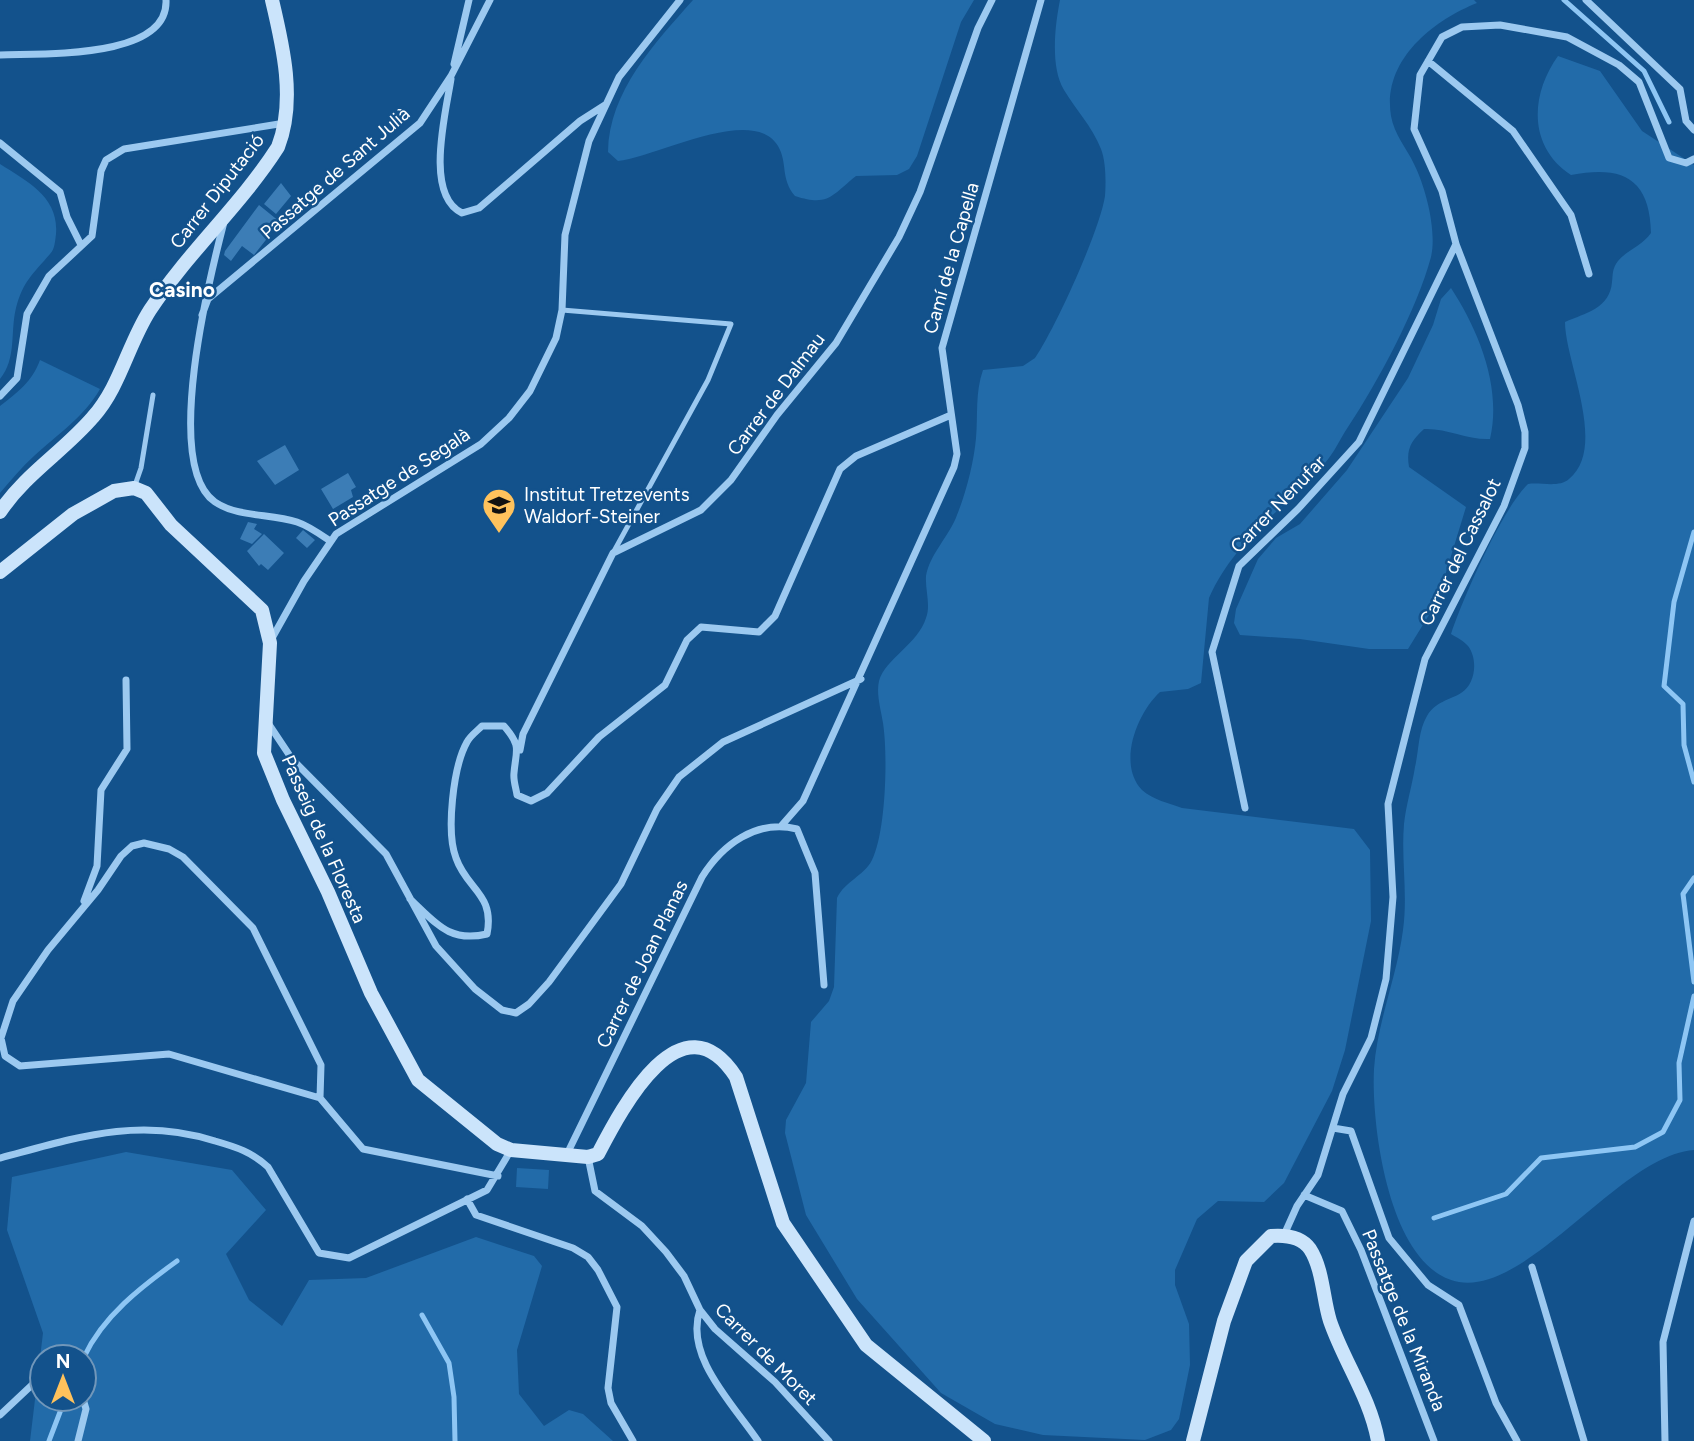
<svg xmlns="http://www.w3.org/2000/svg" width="1694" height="1441" font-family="Figtree,sans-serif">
	<rect width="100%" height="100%" fill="#13528c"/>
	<path fill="#226ba9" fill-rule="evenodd" d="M693,0H974L961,22L917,156L909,169L897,175L856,176C832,195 829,207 795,196C780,178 788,163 778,146C753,104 654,158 618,161L608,152C609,91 655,43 693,0Z
		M1060,0H1474L1477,3C1432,21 1382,61 1391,116C1394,134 1407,149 1414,164C1426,188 1437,231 1431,257C1417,309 1378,382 1348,427C1340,439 1334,453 1325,463C1284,510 1235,539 1209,598L1201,683L1188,689L1160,692C1137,713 1117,764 1142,790C1153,800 1169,803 1182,808L1354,829L1370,850L1371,921L1345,1050L1332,1091L1284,1183L1264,1202L1218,1201L1197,1219L1175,1270V1285L1189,1324L1190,1365L1179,1419L1171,1430L1145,1440L1043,1435L995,1424L941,1393L857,1299L806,1215L785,1133L786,1120L806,1083L811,1022L829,1001L834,987L837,898C845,881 864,876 872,860C886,832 888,755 883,723C881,710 876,694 879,681C885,659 918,644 926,618C931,605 925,590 926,576C929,555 950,535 957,515C966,493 974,462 976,438C978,414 975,393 983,370L1023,366L1035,358C1055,329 1100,230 1105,196C1106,182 1106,162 1101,149C1092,126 1076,110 1064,90C1050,67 1055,25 1060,0Z
		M1558,56L1600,71L1642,131L1694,165V1150C1621,1155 1529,1294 1459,1282C1389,1270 1371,1125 1374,1069C1377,1023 1397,976 1403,930C1408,895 1401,859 1404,824C1406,805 1412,786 1415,767C1419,751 1418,731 1427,716C1436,701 1448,701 1461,693C1476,684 1478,659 1468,646C1464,641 1456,637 1451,634C1463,598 1502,509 1528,484C1541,482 1559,488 1569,479C1608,447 1565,362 1565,322C1586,313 1610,308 1612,282C1613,274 1612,269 1618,261C1627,250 1642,246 1651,233C1650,178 1622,165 1571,175C1528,147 1530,95 1558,56Z
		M0,164C28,182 59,197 56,234C55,241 55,249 50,254C33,274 23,281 16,308C10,332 17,358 0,379Z
		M1451,288C1479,331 1502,388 1490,439C1467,440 1447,428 1424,429C1411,441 1406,449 1409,467L1466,507L1437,602L1408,649H1369L1300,639L1240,635L1234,623L1236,609L1258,559L1276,538L1300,524L1347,470L1408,378L1433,325L1441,299Z
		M40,360L100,389C84,417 58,434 34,456C22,467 11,480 0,493V406C18,392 32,382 40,360Z
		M126,1152L232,1170L266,1210L226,1254L249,1300L282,1326L309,1280L366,1278L476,1237L534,1256L542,1266L517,1350L519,1394L544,1426L569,1410L583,1414L613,1441H30L43,1333L7,1230L12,1177ZM42,1357H84V1399H42Z
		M517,1168L549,1170L548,1189L516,1187Z"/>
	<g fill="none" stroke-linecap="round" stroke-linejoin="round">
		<path stroke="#8ec6f4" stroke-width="5" d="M1564,0L1644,71L1669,122
			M1694,532L1674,602L1664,686L1683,704L1684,745L1694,782
			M1694,878L1683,894L1694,982
			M1434,1218L1506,1194L1541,1158L1635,1147L1663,1132L1680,1100L1679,1063L1694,996
			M422,1315L449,1363L454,1397L455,1441
			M84,1357C103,1316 141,1287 177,1261
			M49,1441L65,1399"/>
	</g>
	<path fill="#3c7db6" d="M281,183L291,196L276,214L264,204Z
		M259,205L280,222L254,255L242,246L231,261L224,255L225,251Z
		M285,445L299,470L275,485L257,461Z
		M348,473L356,487L351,490L353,497L333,509L321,489Z
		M248,522L257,524L254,529L262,534L252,544L240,539Z
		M303,530L315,540L307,548L296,538Z
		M264,534L284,553L268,570L261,564L259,566L247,551Z"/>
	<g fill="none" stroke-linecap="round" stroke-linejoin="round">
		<path stroke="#9cc9f0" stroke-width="5" d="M562,310L731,324L708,380L613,553
			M134,488L141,468L153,395"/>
		<path stroke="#9cc9f0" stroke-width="7" d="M1586,0L1680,89L1686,121L1694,130
			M0,55C40,53 169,60 166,0
			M1428,61L1513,131L1571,215L1589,274
			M454,64L469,0
			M451,79C446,112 424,195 462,213L479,208L580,121L605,105
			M0,143L60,192L67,217L81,245
			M224,222C210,276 162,465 215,502C239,518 271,513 297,522C309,526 320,534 330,541
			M202,315L208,299L420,123L451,76L490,0
			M0,396L17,378L27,314L49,276L92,236L101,171L106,160L124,149L285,123
			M271,640L304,581L336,534L481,444L509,418L530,391L556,338L562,310L565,235L589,141L619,77L680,0
			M268,723L292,759L386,854L436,946L475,989L502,1010L516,1013L529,1004L549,982L621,884L657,809L679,777L723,742L861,679
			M520,750L523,734L613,553L701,510L731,480L777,415L836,343L899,237L920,192L978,28L992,0
			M1245,808L1212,652L1239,566L1298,509L1359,442L1456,244
			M782,825L803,801L954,467L957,454L942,348L1041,0
			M410,899C436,923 449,943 487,934C495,894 467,890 456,858C446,832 453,767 467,742C470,736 477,731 482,726H504C522,747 516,749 514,773C513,780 516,788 517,795L531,801L547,793L599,737L665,685L687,640L701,627L759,632L775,616L840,469L856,456L951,415
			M84,901L97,866L101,790L127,749L126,680
			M320,1098L169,1054L20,1066L5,1056L1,1038L13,1001L48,950L98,890L121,856L132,846L144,843L169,849L183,857L253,928L321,1065L320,1098L363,1149L498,1176
			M1333,1128L1351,1131L1389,1238L1428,1285L1459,1305L1496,1403L1517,1441
			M567,1154L702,877C722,845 756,819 797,829L815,873L824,985
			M588,1157L595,1191L642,1226L666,1252L684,1276L700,1310L715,1329L775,1382L829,1441
			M0,1158C75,1138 138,1116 215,1141C236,1147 252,1152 268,1167L319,1253L349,1258L487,1190L511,1150
			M1304,1195L1342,1211L1361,1250L1434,1441
			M467,1199L476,1215L573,1248L588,1257L598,1270L617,1307L608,1388L611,1403L633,1441
			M1284,1235L1297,1206L1318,1175L1343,1094L1371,1038L1386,979L1393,897L1388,804L1425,659L1504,506L1525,448V432L1518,405L1456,244L1442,191L1414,129L1420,75L1442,37L1462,27L1500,25L1567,37L1619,65L1639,82L1669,158L1686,163L1694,159
			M1532,1267L1584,1441
			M700,1310C684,1356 733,1404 758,1441
			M0,1415L34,1383L42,1381
			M78,1441L86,1409L83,1399
			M1665,1441L1663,1342L1694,1221"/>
		<path stroke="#cbe4fb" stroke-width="14" d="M0,512C25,474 64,451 93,417C120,387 128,344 150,310C188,252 241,205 278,147C296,101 283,46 272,0
			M0,572L73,514L114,491L134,488L146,493L171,525L262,610L270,643L264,753L283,800L328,892L371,993L418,1080L497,1144L511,1150L588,1157L598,1154C623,1106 682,994 736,1077L783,1223L866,1345L984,1441
			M1193,1441L1224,1321L1246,1261L1271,1236C1284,1235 1301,1236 1310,1249C1323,1269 1323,1299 1330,1321C1344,1362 1370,1397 1378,1441"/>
	</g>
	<defs>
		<symbol id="school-pin" viewBox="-11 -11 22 30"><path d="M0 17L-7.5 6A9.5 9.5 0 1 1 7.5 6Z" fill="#ffc25c" stroke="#13528c"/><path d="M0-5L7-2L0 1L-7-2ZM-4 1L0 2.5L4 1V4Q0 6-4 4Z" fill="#111"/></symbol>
	</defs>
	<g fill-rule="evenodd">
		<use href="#school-pin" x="480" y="486" width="38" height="52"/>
	</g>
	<g text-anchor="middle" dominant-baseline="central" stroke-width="5" stroke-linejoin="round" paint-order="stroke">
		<g font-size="19" fill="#fff" stroke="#13528c">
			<text transform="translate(335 173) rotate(-41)">Passatge de Sant Julià</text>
			<text transform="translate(217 191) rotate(-52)">Carrer Diputació</text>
			<text transform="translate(951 258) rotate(-74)">Camí de la Capella</text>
			<text transform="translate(776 394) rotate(-53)">Carrer de Dalmau</text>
			<text transform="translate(399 477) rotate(-33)">Passatge de Segalà</text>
			<text transform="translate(1278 504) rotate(-46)">Carrer Nenufar</text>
			<text transform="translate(1460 552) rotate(-64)">Carrer del Cassalot</text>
			<text transform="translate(324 839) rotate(66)">Passeig de la Floresta</text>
			<text transform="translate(642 964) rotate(-64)">Carrer de Joan Planas</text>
			<text transform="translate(1404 1320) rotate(68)">Passatge de la Miranda</text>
			<text transform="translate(766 1354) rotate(45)">Carrer de Moret</text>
		</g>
		<g font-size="19" fill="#fff" stroke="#13528c" text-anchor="start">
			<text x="524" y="494">Institut Tretzevents<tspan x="524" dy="22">Waldorf-Steiner</tspan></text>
		</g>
		<g font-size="21" font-weight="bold" fill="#fff" stroke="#13528c">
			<text x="182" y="289">Casino</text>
		</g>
	</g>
	<g transform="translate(63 1378)"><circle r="33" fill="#13528c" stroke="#7197ba" stroke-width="2"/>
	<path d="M0-5L12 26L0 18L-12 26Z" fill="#ffc25c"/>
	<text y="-10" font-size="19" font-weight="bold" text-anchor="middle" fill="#ffffff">N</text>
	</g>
</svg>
